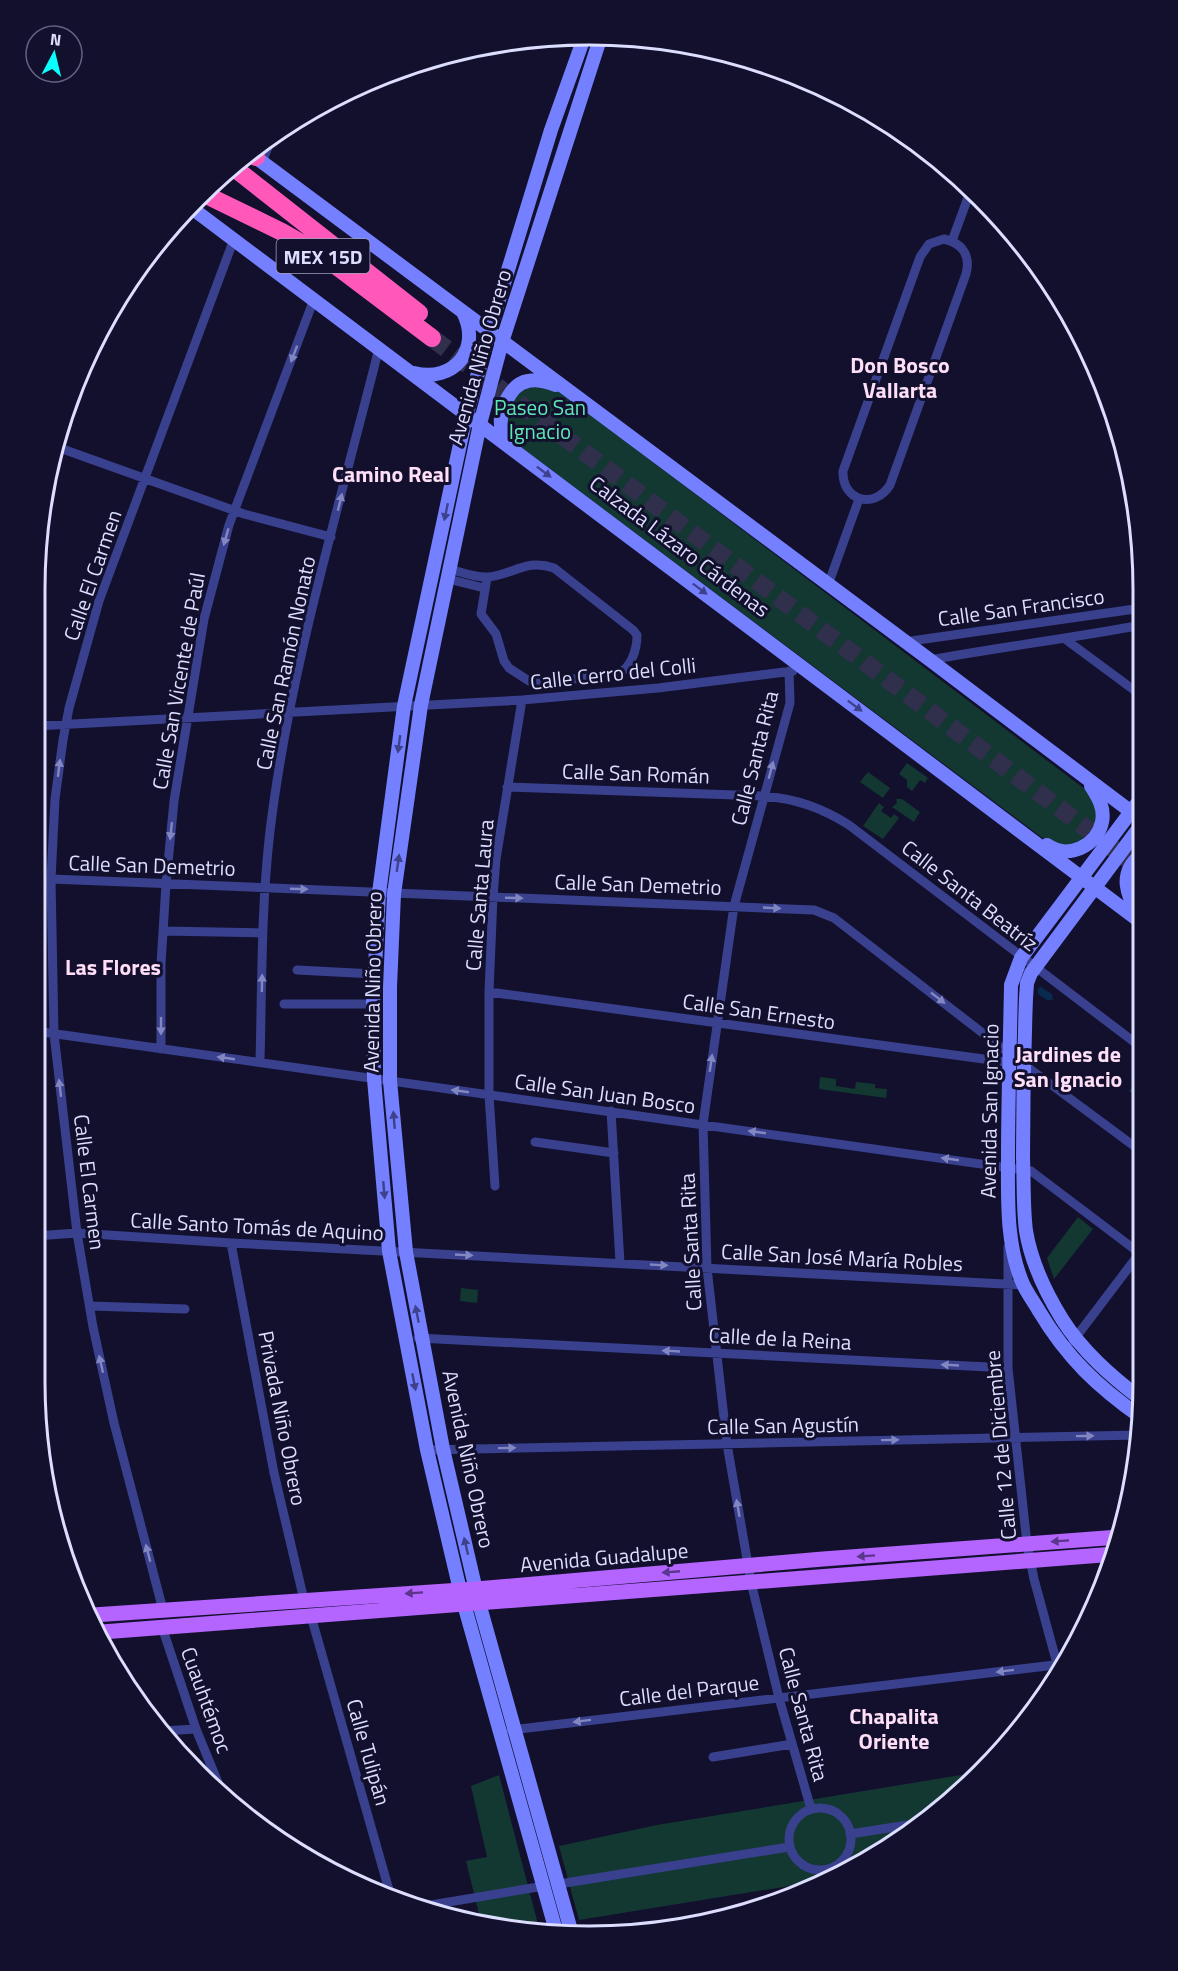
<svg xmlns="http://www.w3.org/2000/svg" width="1178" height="1971" font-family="'Titillium Web',sans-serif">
	<rect width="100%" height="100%" fill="#12102d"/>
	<path fill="#133832" d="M528,384L551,385L1090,793L1101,813L1090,837L1071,849L1048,842L510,439L504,427L509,400Z
		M907,763L928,778L925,783L920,780L912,791L907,787V780L899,774Z
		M868,772L890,788L883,798L860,782Z
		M896,799H902L920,812L914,822L892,807L897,803Z
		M879,803L884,807L881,811L891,818L894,814L899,818L883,839L863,826Z
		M1142,1073V1100L1129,1091Z
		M820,1077L836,1079V1086L855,1089L856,1082L875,1084V1088L887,1089L886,1098L819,1089Z
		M1078,1217L1093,1229L1054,1279L1047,1258Z
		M461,1288L478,1290L477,1303L460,1301Z
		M973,1773L926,1822L814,1882L579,1920L559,1846L657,1825Z
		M499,1775L539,1928L480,1918L466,1861L487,1857L471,1786Z"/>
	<path fill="#082a4e" d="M1041,987L1052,994L1053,1000H1047L1038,994V988Z"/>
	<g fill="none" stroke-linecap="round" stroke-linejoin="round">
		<path stroke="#302f4c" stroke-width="18" stroke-dasharray="18 9" stroke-linecap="butt" d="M432,338L1142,870"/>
		<path stroke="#39408e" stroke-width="9" d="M262,162L273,135
			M944,239C962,243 971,255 966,274L890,485C874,510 842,501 843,471L920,257L929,244Z
			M952,241L970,192
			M57,447L244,514L331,537
			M449,569C461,572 476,578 488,577C513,575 526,558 554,568L633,630L637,635C637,650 631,669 616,675L541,682L529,681L509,668L504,661L496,634L481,614L487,578
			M448,579L484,588
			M828,585L859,499
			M1065,639L1142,696
			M904,642L1142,608
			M930,660C1001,647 1072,638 1142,625
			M789,671L790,703L734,906L703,1124L707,1268L727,1444L751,1582L779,1698L811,1809
			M35,726L522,700L658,688L793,671
			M507,787L764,796C797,799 822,808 849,825L1142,1048
			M51,879L814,910L834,918L1011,1055
			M164,931L263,933
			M297,970L374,974
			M489,992L1013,1063
			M284,1004H373
			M35,1031L1031,1171L1142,1255
			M161,1049V964L166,884L174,801L204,619L229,525L314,299
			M260,1062C262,985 261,908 270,831C290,667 339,508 379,348
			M1022,1063L1142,1152
			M611,1111L620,1263
			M535,1142L614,1153
			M495,1186L489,1095V992L493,897L496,859L522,700
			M35,1236L77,1233L231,1243L1024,1285
			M231,1243L274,1473L304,1600
			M1008,1247V1368L1027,1544L1034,1579L1059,1671
			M90,1306L185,1309
			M418,1338L1008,1368
			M1073,1341L1142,1250
			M427,1450L1139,1435
			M163,1610L114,1423L93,1327L77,1233L54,1034L51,879L55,799L63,740L69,708L99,601L234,239
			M311,1616L391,1897
			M162,1627L196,1729L219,1785
			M511,1730L1063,1664
			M162,1731L196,1729
			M713,1757L792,1744
			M789 1839a31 31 0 1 1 62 0a31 31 0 1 1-62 0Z
			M850,1834L927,1822
			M559,1884L789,1847
			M413,1908L544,1886"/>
		<path stroke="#7480ff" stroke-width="14" d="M250,153L930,660L1142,820
			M189,206L1142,923
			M414,373C454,383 482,349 463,312
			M508,443C506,439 503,434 502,430C497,413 510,384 528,381C538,379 547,382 556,385
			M1142,797L1021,958L1011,985C1010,1043 1008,1101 1008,1158C1008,1200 1006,1245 1023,1284C1027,1293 1034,1302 1039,1311C1067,1358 1098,1387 1142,1418
			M1142,824L1031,973L1027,983L1026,998C1024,1051 1023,1104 1023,1158C1024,1182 1023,1207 1026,1231C1031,1261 1046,1293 1062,1319C1082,1351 1112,1377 1142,1400
			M1047,845C1068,860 1097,846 1102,822C1105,808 1098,797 1091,786
			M1140,918C1127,896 1117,873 1142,854
			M556,1931L460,1590L427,1450L389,1251L374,1079L373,1004L379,893L404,706L465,421L489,332L551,130L585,35
			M572,1934L479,1603L443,1449L406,1252L390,1081V987L394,894L421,705L480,424L502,342L601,36"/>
		<path stroke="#b464ff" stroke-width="15" d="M93,1615L476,1589L823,1559L1119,1537
			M102,1632L1115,1554"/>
		<path stroke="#ff58ba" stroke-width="18" d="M249,154L256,157
			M233,167L419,313
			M202,193L282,232L322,255L432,338"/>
	</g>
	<defs><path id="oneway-solid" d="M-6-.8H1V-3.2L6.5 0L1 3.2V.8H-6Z" transform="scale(1.5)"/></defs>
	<g fill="#8387c1">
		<use href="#oneway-solid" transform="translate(294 354) rotate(111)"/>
		<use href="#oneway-solid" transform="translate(340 502) rotate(-76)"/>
		<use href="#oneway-solid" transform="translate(226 537) rotate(106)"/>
		<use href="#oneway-solid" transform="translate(59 768) rotate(-83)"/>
		<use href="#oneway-solid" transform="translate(771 770) rotate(-75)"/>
		<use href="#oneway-solid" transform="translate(171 831) rotate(96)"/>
		<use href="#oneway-solid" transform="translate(299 889) rotate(2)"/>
		<use href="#oneway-solid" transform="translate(514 898) rotate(2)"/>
		<use href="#oneway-solid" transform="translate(772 908) rotate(3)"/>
		<use href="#oneway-solid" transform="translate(262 983) rotate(-89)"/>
		<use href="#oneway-solid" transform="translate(938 998) rotate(38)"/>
		<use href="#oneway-solid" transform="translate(161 1026) rotate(90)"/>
		<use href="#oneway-solid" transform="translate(226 1058) rotate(-172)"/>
		<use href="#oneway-solid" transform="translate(711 1063) rotate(-82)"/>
		<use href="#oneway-solid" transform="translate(60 1088) rotate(-97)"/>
		<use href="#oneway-solid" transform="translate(460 1091) rotate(-172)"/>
		<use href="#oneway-solid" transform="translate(757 1132) rotate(-172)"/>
		<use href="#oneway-solid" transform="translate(950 1159) rotate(-172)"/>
		<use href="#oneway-solid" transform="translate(464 1255) rotate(3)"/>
		<use href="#oneway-solid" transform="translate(659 1265) rotate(3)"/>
		<use href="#oneway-solid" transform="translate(671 1351) rotate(-177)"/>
		<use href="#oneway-solid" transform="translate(101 1364) rotate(-103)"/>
		<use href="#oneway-solid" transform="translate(950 1365) rotate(-177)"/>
		<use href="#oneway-solid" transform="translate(1085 1436) rotate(-1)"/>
		<use href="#oneway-solid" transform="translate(890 1440) rotate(-1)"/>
		<use href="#oneway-solid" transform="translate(507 1448) rotate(-1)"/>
		<use href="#oneway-solid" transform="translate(738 1508) rotate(-100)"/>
		<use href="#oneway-solid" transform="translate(148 1553) rotate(-105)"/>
		<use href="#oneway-solid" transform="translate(1005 1671) rotate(173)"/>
		<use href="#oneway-solid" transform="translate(582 1721) rotate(173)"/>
	</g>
	<g fill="#3e428c">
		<use href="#oneway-solid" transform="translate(544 472) rotate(37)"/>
		<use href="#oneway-solid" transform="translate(446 512) rotate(102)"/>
		<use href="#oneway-solid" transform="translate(700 589) rotate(37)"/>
		<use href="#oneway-solid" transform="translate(855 706) rotate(37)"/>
		<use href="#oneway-solid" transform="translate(399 744) rotate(98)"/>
		<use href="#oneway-solid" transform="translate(398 863) rotate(-82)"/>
		<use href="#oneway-solid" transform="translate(394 1120) rotate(-95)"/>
		<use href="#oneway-solid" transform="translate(384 1190) rotate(85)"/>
		<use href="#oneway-solid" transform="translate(417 1314) rotate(-101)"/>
		<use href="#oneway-solid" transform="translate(414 1382) rotate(79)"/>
		<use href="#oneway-solid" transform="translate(466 1546) rotate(-103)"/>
	</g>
	<g fill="#5b368c">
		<use href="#oneway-solid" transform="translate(1060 1541) rotate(176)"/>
		<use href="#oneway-solid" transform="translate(866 1556) rotate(176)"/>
		<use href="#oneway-solid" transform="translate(671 1572) rotate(175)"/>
		<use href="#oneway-solid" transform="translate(414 1593) rotate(176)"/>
	</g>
	<g text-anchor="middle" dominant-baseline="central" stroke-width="6" stroke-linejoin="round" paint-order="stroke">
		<rect fill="#12102d" stroke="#a0a0c0" stroke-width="1.5" x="276.5" y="239" width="93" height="34" rx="4.5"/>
		<g font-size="20" font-weight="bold" fill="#ddf">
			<text x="323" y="256">MEX 15D</text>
		</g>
		<g font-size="21" fill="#ddf" stroke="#12102d">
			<text transform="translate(479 357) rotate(-74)">Avenida Niño Obrero</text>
			<text transform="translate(680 546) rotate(37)">Calzada Lázaro Cárdenas</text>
			<text transform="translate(92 575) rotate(-71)">Calle El Carmen</text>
			<text transform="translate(1021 607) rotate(-8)">Calle San Francisco</text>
			<text transform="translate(285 663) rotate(-78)">Calle San Ramón Nonato</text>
			<text transform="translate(613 673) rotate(-6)">Calle Cerro del Colli</text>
			<text transform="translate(178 681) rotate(-80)">Calle San Vicente de Paúl</text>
			<text transform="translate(754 758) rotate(-76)">Calle Santa Rita</text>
			<text transform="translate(636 773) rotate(2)">Calle San Román</text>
			<text transform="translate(152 865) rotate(2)">Calle San Demetrio</text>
			<text transform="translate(638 884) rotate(2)">Calle San Demetrio</text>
			<text transform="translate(479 895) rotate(-85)">Calle Santa Laura</text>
			<text transform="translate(970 895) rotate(38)">Calle Santa Beatríz</text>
			<text transform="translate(372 982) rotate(-89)">Avenida Niño Obrero</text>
			<text transform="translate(759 1011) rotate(8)">Calle San Ernesto</text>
			<text transform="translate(605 1093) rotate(8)">Calle San Juan Bosco</text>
			<text transform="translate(989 1111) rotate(-89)">Avenida San Ignacio</text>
			<text transform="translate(90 1182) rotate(83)">Calle El Carmen</text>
			<text transform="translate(257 1226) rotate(3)">Calle Santo Tomás de Aquino</text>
			<text transform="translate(690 1242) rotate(-93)">Calle Santa Rita</text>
			<text transform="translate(842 1257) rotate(3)">Calle San José María Robles</text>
			<text transform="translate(780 1338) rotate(3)">Calle de la Reina</text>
			<text transform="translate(283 1418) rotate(79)">Privada Niño Obrero</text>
			<text transform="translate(783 1425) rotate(-1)">Calle San Agustín</text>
			<text transform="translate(1000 1445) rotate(-95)">Calle 12 de Diciembre</text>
			<text transform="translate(469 1459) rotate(78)">Avenida Niño Obrero</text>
			<text transform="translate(604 1557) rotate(-5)">Avenida Guadalupe</text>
			<text transform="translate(689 1690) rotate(-7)">Calle del Parque</text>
			<text transform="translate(207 1700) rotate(70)">Cuauhtémoc</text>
			<text transform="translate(804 1714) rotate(75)">Calle Santa Rita</text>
			<text transform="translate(369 1752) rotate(74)">Calle Tulipán</text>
		</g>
		<g font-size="21" fill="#61e6b6" stroke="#12102d">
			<text x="540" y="407">Paseo San<tspan x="540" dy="24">Ignacio</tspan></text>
		</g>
		<g font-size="22" font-weight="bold" fill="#ffdff7" stroke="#12102d">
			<text x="900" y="365">Don Bosco<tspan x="900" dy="25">Vallarta</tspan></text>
			<text x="391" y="474">Camino Real</text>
			<text x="113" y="967">Las Flores</text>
			<text x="1068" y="1054">Jardines de<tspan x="1068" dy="25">San Ignacio</tspan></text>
			<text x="894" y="1716">Chapalita<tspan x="894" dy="25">Oriente</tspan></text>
		</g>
	</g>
	<path d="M0 0H1178V1971H0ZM589 45H589A544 544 0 0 1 1133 589V1382A544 544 0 0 1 589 1926H589A544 544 0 0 1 45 1382V589A544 544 0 0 1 589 45Z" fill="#12102d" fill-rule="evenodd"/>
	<path fill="none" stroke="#ddf" stroke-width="3" d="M589 45H589A544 544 0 0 1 1133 589V1382A544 544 0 0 1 589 1926H589A544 544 0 0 1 45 1382V589A544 544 0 0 1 589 45Z"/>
	<g transform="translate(54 54) rotate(7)"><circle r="28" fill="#12102d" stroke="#636281" stroke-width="1.5"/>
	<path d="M0-4.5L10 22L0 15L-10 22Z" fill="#09fffc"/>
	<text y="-9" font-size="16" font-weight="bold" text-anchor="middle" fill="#ddddff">N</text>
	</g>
</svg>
